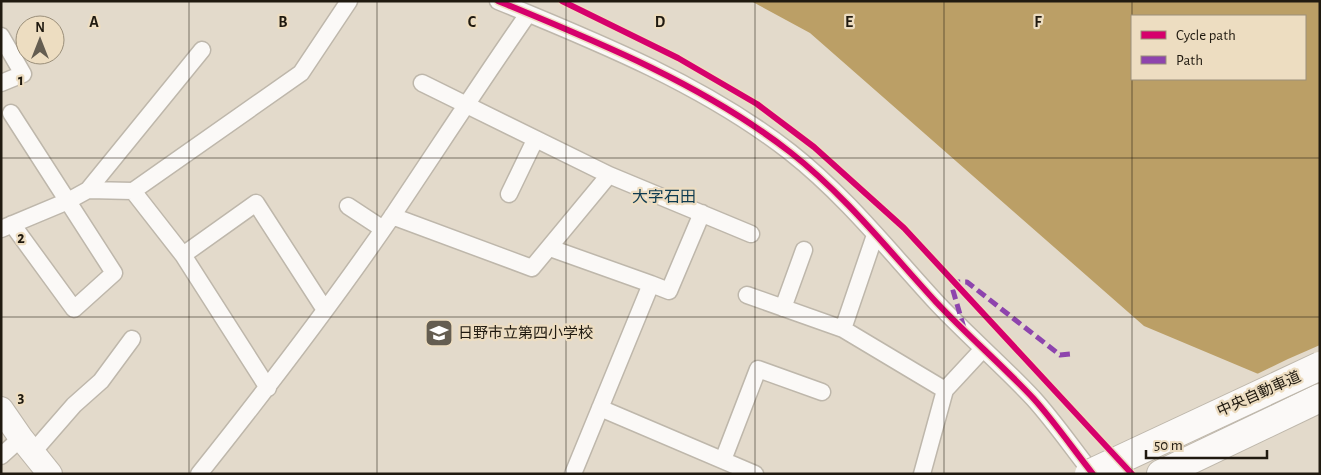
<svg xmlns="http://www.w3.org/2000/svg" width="1321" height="475" font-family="'Alegreya Sans','Noto Sans JP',sans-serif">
	<rect width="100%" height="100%" fill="#e3dacb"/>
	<path fill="#bb9f66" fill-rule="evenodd" d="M751,1H1320V400L1144,326L810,33ZM1132,16H1305V79H1132Z"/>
	<path fill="#e3dacb" d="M1320,345V402L1255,375L1288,359Z"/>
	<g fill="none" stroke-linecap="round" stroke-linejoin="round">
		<defs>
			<path id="minor" d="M498,1C598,42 704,85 790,152C846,196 889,251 936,302C967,335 1002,365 1033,398C1054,421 1073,449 1093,474
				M1,36L23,74L1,83
				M11,113L114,273L74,309L12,224
				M609,175L751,234
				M88,190L202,50
				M133,191L183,255L268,388
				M509,194L535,140
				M348,206L383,229
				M392,216L532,268L609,175L422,83
				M1,229L68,201L88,190L133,191L301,73L349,1
				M550,248L651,284L573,474
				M183,255L256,203L325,310
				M651,284L669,291L702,213
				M747,295L843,329L945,390
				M783,308L804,250
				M843,329L875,235
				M600,408L755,474
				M33,452L74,405L101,381L132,339
				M1,456L21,438
				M723,460L758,369L822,392
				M199,474C266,390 332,304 393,215C438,148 482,80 528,14
				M922,474L945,390L983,349"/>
			<path id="secondary" d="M1,409L21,438L50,474"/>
			<path id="motorway" d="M1161,474L1320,398"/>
		</defs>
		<use href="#minor" stroke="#beb7ab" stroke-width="19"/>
		<use href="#secondary" stroke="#beb7ab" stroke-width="26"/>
		<use href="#motorway" stroke="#beb7ab" stroke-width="30"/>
		<use href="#minor" stroke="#fbf9f7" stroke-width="16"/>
		<use href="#secondary" stroke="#fbf9f7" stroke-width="24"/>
		<use href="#motorway" stroke="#fbf9f7" stroke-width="28"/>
		<defs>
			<path id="motorway-bridge" d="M1089,474L1320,366"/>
		</defs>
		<use href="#motorway-bridge" stroke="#beb7ab" stroke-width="30" stroke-linecap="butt"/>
		<use href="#motorway-bridge" stroke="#fbf9f7" stroke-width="28"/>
		<path stroke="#8e44ad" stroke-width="5" stroke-dasharray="10 5" stroke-linecap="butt" d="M964,328L952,287L953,282H967L1060,355L1070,354"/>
		<defs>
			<path id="cycleway" d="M498,1C598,42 704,85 790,152C846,196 889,251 936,302C967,335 1002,365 1033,398C1054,421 1073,449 1093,474
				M562,1L678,58L757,104L814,147L904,228L1132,474"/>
		</defs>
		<use href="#cycleway" stroke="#edddc1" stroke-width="9"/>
		<use href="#cycleway" stroke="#d6006c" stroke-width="6"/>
	</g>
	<path fill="none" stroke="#201a10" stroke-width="1" stroke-opacity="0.55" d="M189,1V474M377,1V474M566,1V474M755,1V474M944,1V474M1132,1V16M1132,79V474M1,158H1320M1,317H1320"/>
	<defs>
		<symbol id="school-square" viewBox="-11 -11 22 22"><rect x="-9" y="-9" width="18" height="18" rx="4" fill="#645d51" stroke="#edddc1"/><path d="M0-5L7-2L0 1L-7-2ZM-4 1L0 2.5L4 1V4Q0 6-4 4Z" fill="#fff"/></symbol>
	</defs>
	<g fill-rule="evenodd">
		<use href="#school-square" x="423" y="317" width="32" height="32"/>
	</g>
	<g text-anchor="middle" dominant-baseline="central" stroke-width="4.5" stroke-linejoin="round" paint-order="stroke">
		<g font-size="15" fill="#201a10" stroke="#edddc1" text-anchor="start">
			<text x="458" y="333">日野市立第四小学校</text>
		</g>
		<g font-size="15" fill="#201a10" stroke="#edddc1">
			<text transform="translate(1259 394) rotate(-24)">中央自動車道</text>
		</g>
		<g font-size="16" fill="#0e3b50" stroke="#edddc1">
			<text x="664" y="197">大字石田</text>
		</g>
	</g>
	<g font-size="16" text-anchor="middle" font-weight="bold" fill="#201a10" stroke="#edddc1" stroke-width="4.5" stroke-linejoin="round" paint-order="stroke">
		<text x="94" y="27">A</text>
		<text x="283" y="27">B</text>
		<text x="472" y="27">C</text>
		<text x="660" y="27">D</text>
		<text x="849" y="27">E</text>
		<text x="1038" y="27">F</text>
		<text x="21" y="85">1</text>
		<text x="21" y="243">2</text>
		<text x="21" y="402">3</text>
	</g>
	<rect width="1321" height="475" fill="none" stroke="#201a10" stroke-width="5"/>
	<rect x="1131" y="15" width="175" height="65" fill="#edddc1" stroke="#9b8f7a"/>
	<rect x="1141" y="31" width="25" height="8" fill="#d6006c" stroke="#9b8f7a"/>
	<text x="1176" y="40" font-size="15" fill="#201a10">Cycle path</text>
	<rect x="1141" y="56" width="25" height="8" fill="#8e44ad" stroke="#9b8f7a"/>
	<text x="1176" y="65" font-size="15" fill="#201a10">Path</text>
	<g transform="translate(40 40)"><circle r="24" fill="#edddc1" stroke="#9b8f7a"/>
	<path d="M0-4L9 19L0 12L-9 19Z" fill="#645d51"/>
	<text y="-8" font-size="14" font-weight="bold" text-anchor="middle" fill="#201a10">N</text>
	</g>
	<path d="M1146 450v8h121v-8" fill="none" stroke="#201a10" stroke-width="2.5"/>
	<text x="1154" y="450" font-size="15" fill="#201a10" stroke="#edddc1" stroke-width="4" paint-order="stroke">50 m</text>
</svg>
